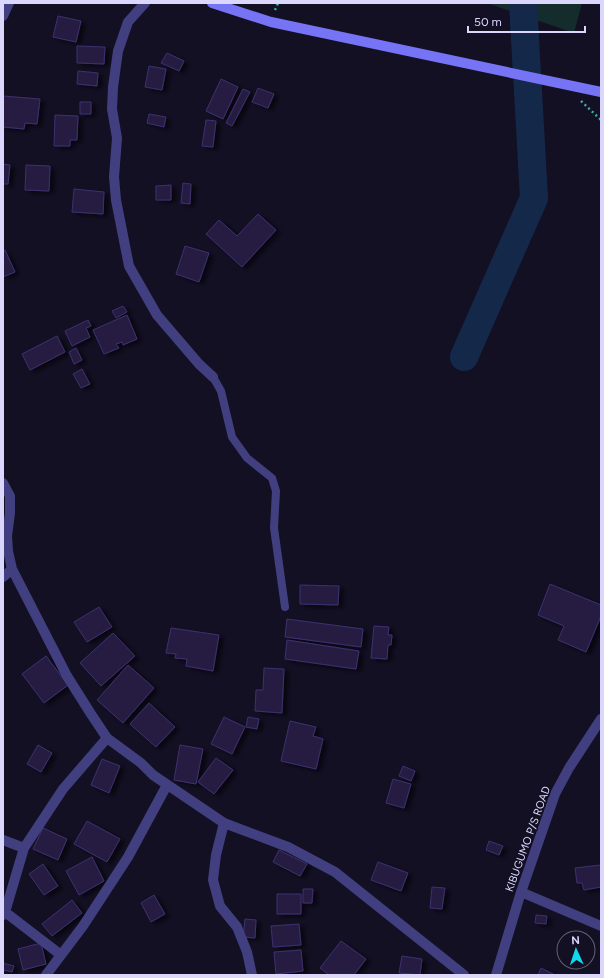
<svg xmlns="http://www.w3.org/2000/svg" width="604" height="978" font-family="Figtree,sans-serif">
	<defs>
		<filter id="shadow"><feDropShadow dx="4.5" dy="2.5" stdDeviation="2" flood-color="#0009"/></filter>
	</defs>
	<rect width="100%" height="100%" fill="#131024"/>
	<path fill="#142d2c" d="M487,3H582L574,33Z"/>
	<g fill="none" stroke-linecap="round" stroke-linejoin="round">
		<path stroke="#14294a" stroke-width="28" d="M464,357L534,198L523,3"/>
	</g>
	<path fill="#251e43" stroke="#3d316e" filter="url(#shadow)" d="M58,16L81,21L76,42L53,37Z
		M77,46L105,47L104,64L77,63Z
		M167,53L184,61L179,71L161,63Z
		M149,66L166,69L162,90L145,87Z
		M78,71L98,73L97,86L77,84Z
		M221,79L238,87L223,119L206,111Z
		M258,88L274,94L268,108L252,102Z
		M243,89L250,92L232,126L226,123Z
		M3,96L40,99L37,124L25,123L24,129L3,127Z
		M80,102H91V114H80Z
		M149,114L166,117L164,127L147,123Z
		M55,115L78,116L77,140H70V146H54Z
		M206,120L216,121L213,147L202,146Z
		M3,164L10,165L8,184H3Z
		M26,165L50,166L49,191L25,190Z
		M183,183L191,184L190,204L181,203Z
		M171,185V200H156V186Z
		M74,189L104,192L103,214L72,212Z
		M258,214L276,230L242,267L206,234L219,220L237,236Z
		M185,246L209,253L199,282L176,274Z
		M5,250L15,272L3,277V251Z
		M123,306L127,312L116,318L112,311Z
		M127,315L137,339L123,345L122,342L116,344L119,348L104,354L93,330Z
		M88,320L91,326L86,328L90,337L72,346L65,331Z
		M57,336L65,352L30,370L22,354Z
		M76,348L82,360L74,364L69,352Z
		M82,369L90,384L81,388L73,374Z
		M550,584L601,605V616L586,652L558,640L564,626L538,615Z
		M300,585L339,586L338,605L300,604Z
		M99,607L112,627L87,642L74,622Z
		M287,619L363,629L361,647L285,637Z
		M374,626L389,627L388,635H392L391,645H388L387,659L371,658Z
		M171,628L219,635L213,671L186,666L187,659L175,658L176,654L166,653Z
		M113,633L135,656L101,686L80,663Z
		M287,640L359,651L356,669L285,659Z
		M46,656L68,685L44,703L22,674Z
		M128,665L154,688L123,723L97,700Z
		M264,668L284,669L282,713L255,711L256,690H263Z
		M149,703L175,727L156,747L130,724Z
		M224,717L245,727L232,754L211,744Z
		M248,717L259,719L257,729L246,727Z
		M290,721L316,727L313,736L323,739L316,769L281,761Z
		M38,745L52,753L41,772L27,764Z
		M180,745L203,749L196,784L174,780Z
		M216,758L233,770L214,794L198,782Z
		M102,759L120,766L109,793L91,785Z
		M403,766L415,771L411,781L399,776Z
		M393,779L411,784L404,808L386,803Z
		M87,821L120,839L107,862L74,844Z
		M43,828L67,839L58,860L33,849Z
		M489,841L503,846L499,855L486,850Z
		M279,850L307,864L300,876L273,862Z
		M92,857L104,881L79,895L66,871Z
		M378,862L408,873L401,891L371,880Z
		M43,864L58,886L44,895L29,874Z
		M601,865V887L584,890L582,883H577L575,868Z
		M432,887L445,888L442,909L430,908Z
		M303,889H313L312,903H303Z
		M277,894H301V914H277Z
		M154,895L165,914L151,922L141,903Z
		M72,900L82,913L52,936L42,924Z
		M536,915L547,916L546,924L535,923Z
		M245,919L256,920L255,938L243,937Z
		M299,924L301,945L273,947L271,926Z
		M341,941L366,959L354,975H329L320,968Z
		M41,943L46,964L23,970L18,949Z
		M301,950L303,971L276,974L274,952Z
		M402,956L422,959L420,975L399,973Z
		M3,963L14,966L12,972L4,970L3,973Z
		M541,968L555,975H538Z"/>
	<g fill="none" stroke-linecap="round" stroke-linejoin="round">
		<path stroke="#38aea6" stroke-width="2.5" stroke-dasharray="2 3" stroke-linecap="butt" d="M275,10L278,3
			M581,101L601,120"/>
		<path stroke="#413f7f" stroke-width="8" d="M213,377L221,391L232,437L247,458L272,478L276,491L274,528L285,607"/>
		<path stroke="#413f7f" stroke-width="10" d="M145,3L128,22L118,51L113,87L112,109L117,138L114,177L116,200L129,266L157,315L199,364L213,377
			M3,16L9,3
			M3,483L10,496V513L7,536L8,551L12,569L67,676L91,714L107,738L141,763L153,775L224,823L288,847L335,872L464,975
			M3,577L12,569
			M224,823L216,855L213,880L220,906L237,927L247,952L252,975
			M3,840L24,848
			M521,892L601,926
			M5,912L61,955
			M3,915L5,912L24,848L63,789L107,738
			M46,975L83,926L128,857L167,785
			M496,975L521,892L555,794L569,768L601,719"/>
		<path stroke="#7674f5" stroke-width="10" d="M212,3L271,22L601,92"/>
	</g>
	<g text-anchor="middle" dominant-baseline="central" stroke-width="3.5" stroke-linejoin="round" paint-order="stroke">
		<g font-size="11" fill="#dad6fc" stroke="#131024">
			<text transform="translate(528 839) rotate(-70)">KIBUGUMO P/S ROAD</text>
		</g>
	</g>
	<rect width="604" height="978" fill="none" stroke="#dad6fc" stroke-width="8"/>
	<g transform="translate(576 950) rotate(357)"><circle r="19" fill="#131024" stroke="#635f7a"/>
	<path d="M0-3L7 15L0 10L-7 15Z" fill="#11d9ed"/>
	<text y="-6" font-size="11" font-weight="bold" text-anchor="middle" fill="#dad6fc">N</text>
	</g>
	<path d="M468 26v6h117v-6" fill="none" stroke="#dad6fc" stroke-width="2"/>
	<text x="474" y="26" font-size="12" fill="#dad6fc" stroke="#131024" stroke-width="3" paint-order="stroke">50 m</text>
</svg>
